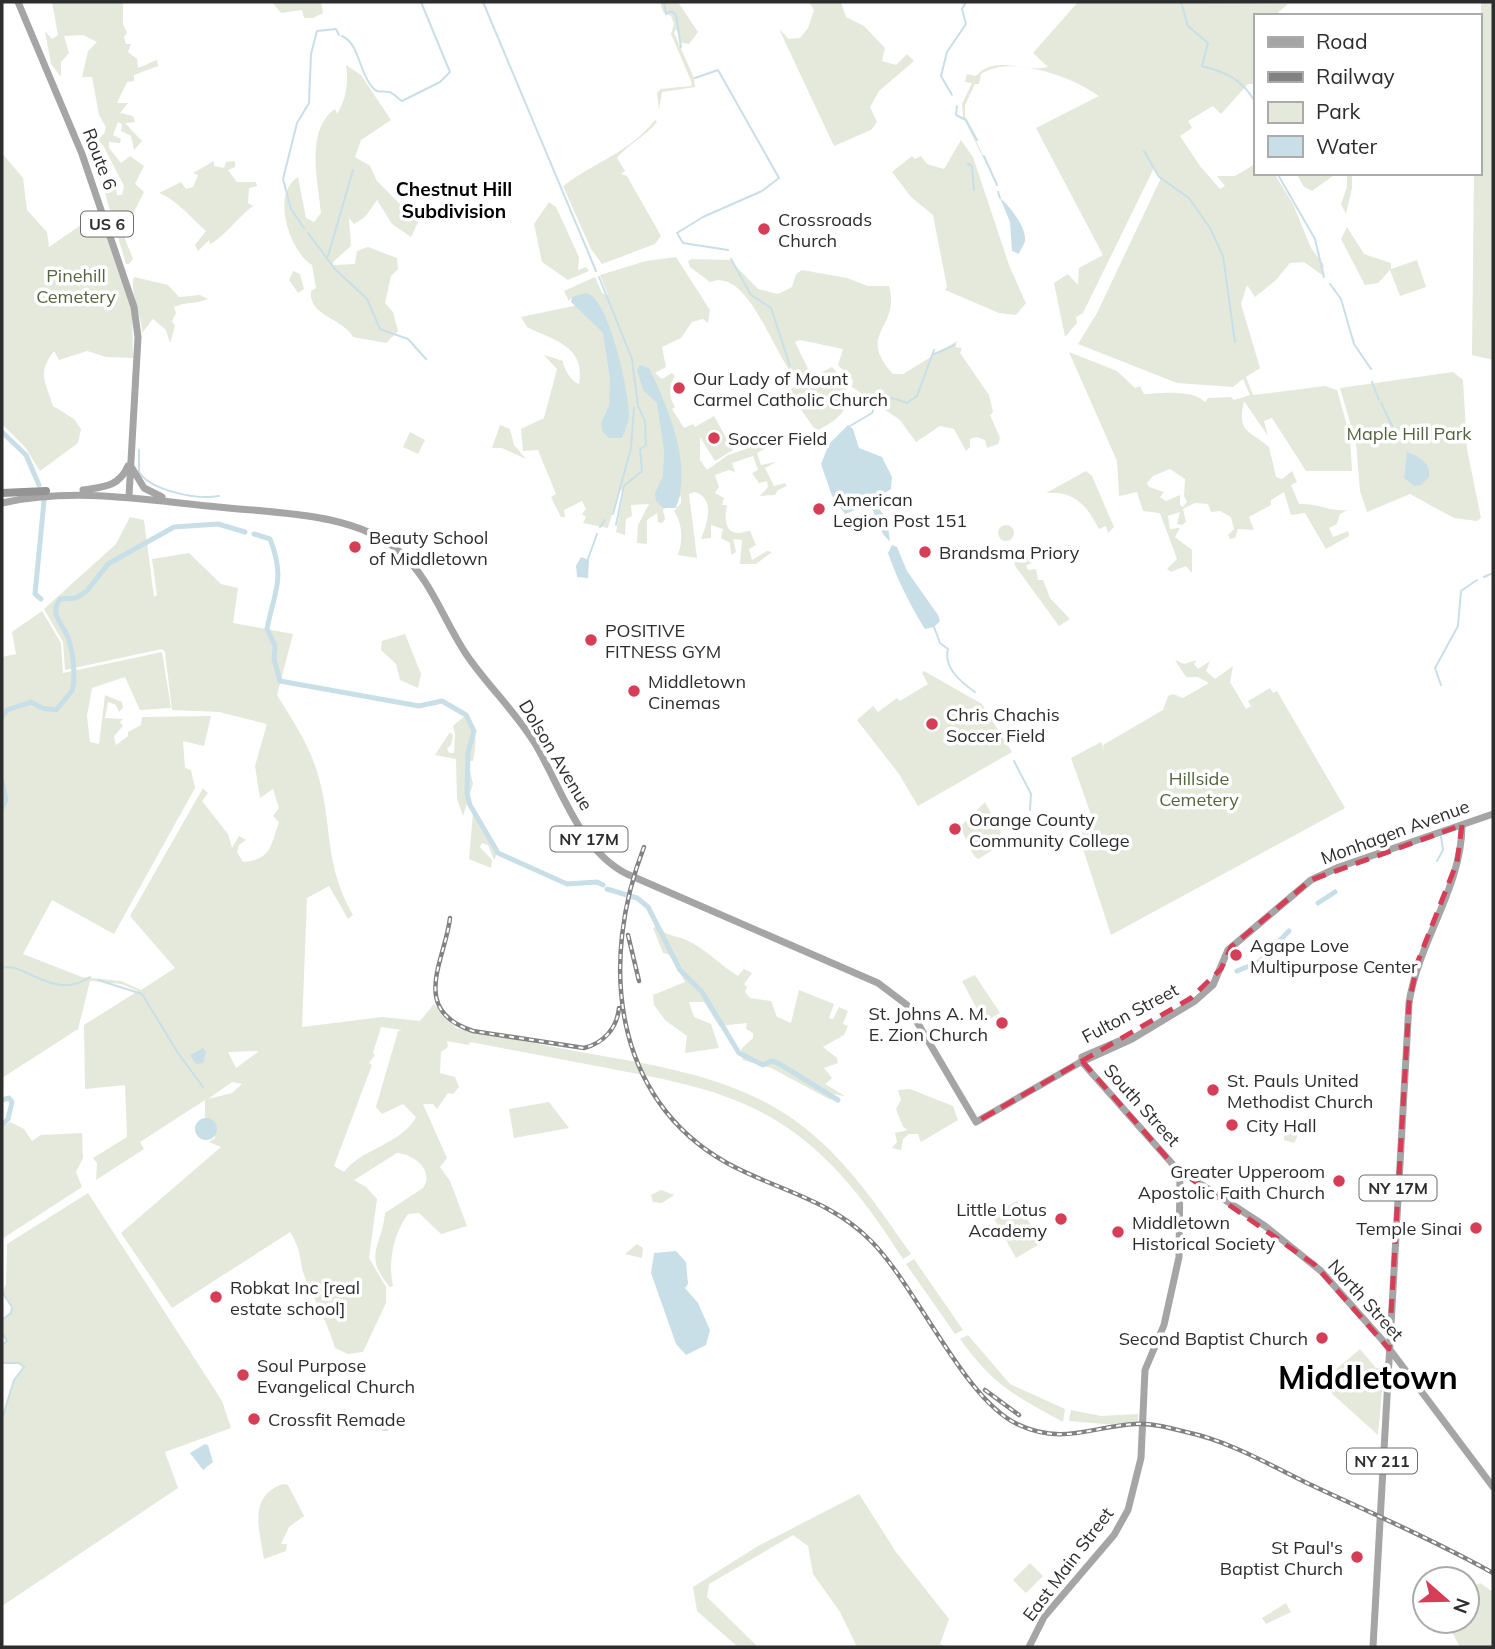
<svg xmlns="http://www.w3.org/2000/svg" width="1495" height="1649" font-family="Mulish,sans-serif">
	<rect width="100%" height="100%" fill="#fff"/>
	<path fill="#e4e9db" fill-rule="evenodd" d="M52,2H123V24L127,33L124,37L126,44H131L128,52L137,59L138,68L157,60L158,66L134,75V81L127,82L117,103H128L120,113L133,116L135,122L125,123L142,141L134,150L131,136L121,131L122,124L118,122L113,135L121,139L120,143L109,142V148L121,163L130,156L144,166L135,184L144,192L126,228L123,222V234L133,259L129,264H126L104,190L108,186L116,187L117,195H122L124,186L103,145L98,141L85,148L104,134L106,127L99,115L92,77H82L88,51L97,42L83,35L64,36L69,53L61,62V77L51,64L45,31L52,39L58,35Z
		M272,2H321L323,13L313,18H304L302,10L281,13Z
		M660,2H678L698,32L689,44L682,43L676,29L674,33L694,78L695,87L662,92L659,110L657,93L661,89L691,86L692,83L671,34L674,24L671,16L663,12Z
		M809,2H841L846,17L864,26L885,48L882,61L896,65L907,54L914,61L879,91L870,107L877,122L871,130L834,146L779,29L789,39L800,38L808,28L814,10Z
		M1078,2L1288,4L1274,16H1255V84H1248L1221,114L1213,106L1188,121L1192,128L1180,136L1200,166L1220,189L1225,186L1217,176H1235L1255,164V173H1274L1293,204L1311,248L1324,265L1322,275L1304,262L1290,263L1276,280L1255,297L1247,285L1241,304L1260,368L1246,377L1253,395L1325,386L1337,390L1350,436L1352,471H1306L1272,418L1264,421L1268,436L1244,401C1237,433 1248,429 1269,447L1276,477L1282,479L1292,471L1297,482L1291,485L1299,504C1319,503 1329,512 1347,510L1340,514L1337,524L1329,528L1333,537L1348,531L1349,536L1326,549L1305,513L1291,515L1284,492L1271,500V505L1249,517L1254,530L1238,529L1235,538L1230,539L1228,535L1234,529L1231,517L1220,511L1211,512L1208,504L1195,503L1183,509L1186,522L1182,525L1177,524L1180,512L1168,516L1170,529L1180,528L1175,537L1192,550V573L1186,566L1171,572L1167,569L1177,559L1160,513L1143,511L1137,492L1119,496L1117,461L1069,352L1117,371L1135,388L1140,386L1144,394C1160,393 1193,389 1205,402L1208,398L1231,397L1234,400L1250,395L1243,379L1233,387L1177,383L1078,344L1097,313L1161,178L1154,168L1083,313L1076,317L1077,323L1065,337L1054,283L1068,274L1078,285L1079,268L1103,255L1036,128L1099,96C1073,77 1011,54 981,74L979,84H975L965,105V116L998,188L963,117L962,104L972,83L965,82L967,74L976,76C996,54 1024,73 1048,67L1033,53ZM1170,469L1185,479L1184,496L1187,502L1183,507L1180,505V495L1166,501L1160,497L1164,492L1149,487L1147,483L1153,476Z
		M1481,2H1493V360L1472,355L1474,173H1479Z
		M346,65L361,75L391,120L361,140L355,157L370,166L377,181L418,222L411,237L392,224L377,200L365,217L354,224L349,218L351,246L333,262V265L355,264L357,251L368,247L397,258L398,269L391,276L385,303L393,312L398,331L386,343L353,337C343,318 308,316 311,291L316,288L312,265C290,252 270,194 298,177L306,218L314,222L321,213C318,182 305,130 335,109L337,114C346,100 349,81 346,65Z
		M655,120L657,122C645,137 627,145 617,158L625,171L621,174L627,176L661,236L655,244L602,264L591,249L563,186C595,162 630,152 655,120Z
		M961,140L973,157L1009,265L1024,299L1026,303L1016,315L999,313L945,290L947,287L933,215L911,197L892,172L912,156L915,159L921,156L927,164L944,169Z
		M2,153L23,178L27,210L47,232L49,247L100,212L132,307L133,358L106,357L87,351L59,360L54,351C37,373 45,381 53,406L74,419L81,429L78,443L40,471L25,447L2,424Z
		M214,161V166L224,168L226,162L235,161V167L228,170L237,182H256L257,186L249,188L248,203L253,206C241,214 220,241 210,244L209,240L198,251L195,245L206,231C191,218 177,200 159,193L181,182L186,189L193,187L198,175L193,173Z
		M1296,173H1337L1312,191L1304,187Z
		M1347,173H1352V188L1346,214L1341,204L1347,187Z
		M549,202L556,207L579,257L578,270L586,267L589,271L568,280L542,262L534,224Z
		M1347,227L1364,254L1391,263V269L1417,260L1426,287L1400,296L1390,270L1378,283L1365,285L1341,239Z
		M676,257L710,310L708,323L703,319L692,322L681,338L662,347L666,367L655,373L662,379L672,373L675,376C668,385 669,398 675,407L672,409L684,428L693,424L695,427L714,416L733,450L715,461L700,437V460L707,470L728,455L766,442V448L757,453L761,465L776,462L765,468L774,486L785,483L787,486L778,490L775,495L760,496L768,487L767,481L759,483L752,473L758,470L753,456L732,463L735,472L729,470L715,475L719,487L715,493L724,498L722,505H727C725,514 723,533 738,533C742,533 746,531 750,531L756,545L749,549L752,560L767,551L772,552L756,564H740L742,540L733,539L736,552L731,555L730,543L721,538L723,529L711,525V538L701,539C707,524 716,499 695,492L689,494L697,558L678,555C683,540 683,525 674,511L681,503V496L663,510L665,519L662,523L658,522L657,513L647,520V544L637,543L638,525L649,504L631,505L632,516L626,519L625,535L616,532L624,491L619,490L608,528L583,523L586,517L582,514L586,509L582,501L564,510L565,517H561L551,497L556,494L538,450L523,451L521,429L544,418L557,369L544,355L563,361C563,368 572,382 579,384C586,345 552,340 527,327L521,317L578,305L572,297L569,301L564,291L595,277L602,293L608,295L600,275L646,261Z
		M692,259L730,260L758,289L778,294L792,287L796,274L802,270L847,278L868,286H889C901,330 855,332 893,374H903L957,341L955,347L962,348L960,353L989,395L993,412L990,415L1000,438L998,444L987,448L985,440L977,437L970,439V447L966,451L954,429L940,426L916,442L900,420L852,387L853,380L838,365L843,349L800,340L795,342L810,373L801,383L832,367C858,396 850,415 816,431L791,395V389L800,383C775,362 750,266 710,282L690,267L688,261Z
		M293,271L300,274L304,289L298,293L289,280Z
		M134,277L168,285L179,297L200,295L208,299C196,304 185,302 174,307L176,313L172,321L175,326L170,343L166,330L153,319L142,333C142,315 129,292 134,277Z
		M1453,372L1463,380L1467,449L1481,518L1477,521L1454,518L1410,494L1367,512L1360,491L1356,443L1340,388Z
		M500,425L510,429L514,445L526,459L502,448H492Z
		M410,432L425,440L418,454L403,447Z
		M1086,471L1092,476L1114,527L1108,533L1106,526L1099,529C1087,506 1075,490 1046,493Z
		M130,517L144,520L154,597L157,595L152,559L189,553L221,584L238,588L233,623L293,634L277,695C294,722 311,748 319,778C333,830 324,864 353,915L348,919L329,886L307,898L302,1027L382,1017L420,1021L434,1004L456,1028C499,1036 543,1045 586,1053C660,1066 740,1078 801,1125C847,1160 878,1207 911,1254L903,1259C874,1214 843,1170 800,1137C744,1093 679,1082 612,1069C564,1060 517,1051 470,1042L469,1045L447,1041L448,1047L441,1052L440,1073L455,1077L459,1087L453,1094L448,1093L437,1109L433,1104H423L447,1158L440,1167L450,1181L467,1226L441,1234L419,1213L408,1214C393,1235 388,1261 393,1286L390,1287C362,1255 382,1247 385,1213L423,1188C435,1171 414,1154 397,1153L354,1180L366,1187L377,1199L369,1258L386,1287V1303L363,1352L348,1354L335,1348C328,1323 316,1304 306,1280C298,1262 304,1254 290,1232L172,1308L121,1233L221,1147L209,1142L215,1138L213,1122L205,1118V1100L140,1142L144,1149L96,1180L97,1163L93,1158L127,1137L125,1085L85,1089L84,1025L138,991L121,984L90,981L78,1029L2,1078V657L16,654L12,632L42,611L61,643L63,673L162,652L171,708L140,710L125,677L92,688L87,716L90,742L99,744L105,695L122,702L123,708L119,712L116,705L108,702L105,718L123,719L120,722L123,726L114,736L116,745L128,736V732L141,725L142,717L211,716L204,746L183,741L185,768L191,770L195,788L114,934L52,900L23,954L82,977L121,981L141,990L175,968L130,916L203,788L208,793L202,801L228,834L232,848L239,836L246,840L239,845L237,852L243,862C272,859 270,847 279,822L273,816L279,808L273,789L260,798L255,766L267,724L219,712L172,710L165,652L162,649L65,670L63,642L44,609L116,544ZM381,1027L402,1030L398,1031L376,1107L382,1114L403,1104L416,1117C402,1144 362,1148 344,1172L334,1166L372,1065L369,1063L375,1055L373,1053ZM259,1051L236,1068L228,1052H229ZM232,1082L242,1084L232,1093L208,1099Z
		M998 533a8 8 0 1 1 16 0a8 8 0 1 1-16 0Z
		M1021,555L1037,560L1026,566L1028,570L1036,569L1038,580H1043L1050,598L1070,619L1059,626L1015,566L1014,560Z
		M405,634L421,674L418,688L400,680L396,664L381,650L382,641Z
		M1175,660L1184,664L1197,660L1194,664L1198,669L1210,661L1206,671L1215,679L1233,666L1230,682L1246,709L1251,706L1248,701L1270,688L1273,693L1277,691L1345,808L1111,935L1083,849H1079L1075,841L1087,827L1095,826L1071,758L1101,742L1104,750L1103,745L1163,710L1168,696L1173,694L1183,698L1209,683L1198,677H1186Z
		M924,671L982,704L1012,752L918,806L899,774L857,720L873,706L878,712L897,698L900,701L928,684L922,673Z
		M468,713C477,731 477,742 473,761H468L473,784L463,816L457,799L456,759L435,755L450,732L453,735L451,745L447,748L449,753H454L455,734L453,726Z
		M985,802L1001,832L994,849L978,859L974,856L960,827Z
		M473,812L479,816L499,850L494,860L488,845L482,843L480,847L492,860L491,868L469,859Z
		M657,926C664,934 671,935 681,938C704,946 718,964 738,976L744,969L752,973L744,984L747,987L745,992L750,998L771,1001L777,1017L791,1023L799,990L834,1004L829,1018L833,1019L839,1007L848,1011L843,1024L848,1026L844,1035L823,1047L837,1058L838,1063L824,1068L832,1078L825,1084L845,1096L832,1094L831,1100L771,1068L743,1060L741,1049L753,1038V1033L746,1029L747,1023L719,1026L704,1002H689L694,1017L711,1024L719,1048L685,1053L687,1036L665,1020L654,1005L653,995L685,982L670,955L663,953L653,928Z
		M975,975L1000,1013L984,1022L962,981Z
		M910,1089L953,1106L958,1120L921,1142L918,1134H909L903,1139L901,1150L892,1148L897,1142L895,1133L908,1130L903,1127L896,1109L901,1100L898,1090Z
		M549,1102L569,1128L514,1138L509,1109Z
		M1284,1121H1293L1297,1137L1294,1143L1284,1140Z
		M10,1122L24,1129L32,1141L41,1135L82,1133L83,1158L76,1172L82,1187L2,1239V1128Z
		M661,1190L674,1195L662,1203L653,1202L651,1195Z
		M88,1193L222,1401L231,1428L165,1452L178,1488L2,1606V1418L14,1380L24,1366L19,1363H2V1345L7,1341L2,1333V1320L12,1310L10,1302L2,1292L6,1284L7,1244Z
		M1017,1201L1041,1243L1016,1258L992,1215Z
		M637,1244L643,1248L642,1258L625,1254Z
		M914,1259L963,1330L955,1334L906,1264Z
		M968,1335L1010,1384L1065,1409L1063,1422C1014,1395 994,1386 960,1339Z
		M1360,1349L1376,1368H1384L1378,1435L1320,1383Z
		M1071,1410L1101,1416L1138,1414V1423L1116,1425L1069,1421Z
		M283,1484L288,1485L304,1516L289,1527L281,1544H287L286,1551L264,1559C259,1529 248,1496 283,1484Z
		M859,1494L896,1552L949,1619L940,1644L947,1647H857L840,1612L813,1574L808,1546L793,1535L709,1584L707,1597L756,1645L754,1647H738L697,1611L693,1587L758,1546Z
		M1030,1563L1043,1576L1026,1593L1013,1580Z
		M1480,1583L1493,1592V1647H1460L1446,1621H1467V1589Z
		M1286,1603L1291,1612L1266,1624L1262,1618Z"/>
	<path fill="#c9dfe8" d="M1000,198C1009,205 1025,226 1025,238C1026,243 1021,248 1019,254L1012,251L1010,222Z
		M586,293C609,297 630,395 629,417C628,424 625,431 622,438H609L602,431L601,423L609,406L610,380L603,333L571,302L572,297Z
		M640,365L649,368C668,407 693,465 676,508H663L656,501L655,493L663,476L664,450L657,403L643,390L637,370Z
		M848,425L853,429L859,448L882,457L892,477L891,489L873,501L887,519L890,542L883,534L870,504L845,514L832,496L821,464L829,444Z
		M1407,452C1419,456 1431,463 1429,477L1421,485L1414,486L1404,478Z
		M892,545L897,547L907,571L938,615L940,621L934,627L925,629C910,605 897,579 888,553Z
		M581,557L589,560L588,578L577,577L576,566Z
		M203,1048L206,1052L203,1063L196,1064L190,1055Z
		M195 1129a11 11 0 1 1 22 0a11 11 0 1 1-22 0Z
		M676,1251L686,1262L688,1284L685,1288L698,1303L710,1330L706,1345L686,1355L676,1344L651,1273L654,1253Z
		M377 1423a8 8 0 1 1 16 0a8 8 0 1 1-16 0Z
		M205,1444L208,1445L213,1462L203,1470L190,1453Z"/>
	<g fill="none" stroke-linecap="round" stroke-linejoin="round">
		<path stroke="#c9dfe8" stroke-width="2" d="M483,2L596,271
			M664,2L666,14L671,11L676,15L681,47
			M1181,2L1188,26L1208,43L1202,66C1226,72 1243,80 1255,102
			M342,36C360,44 359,74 373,88C378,94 382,90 389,92C394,93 398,99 402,101L440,82L450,72L421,2
			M695,78L718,70L779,178L762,191L703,217L677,233L683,243L728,250
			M952,95L941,76L947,52L966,24L962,9L966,2
			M957,106L956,115L966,120L977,140
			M1144,151L1159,177L1189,198L1210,228L1223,256L1235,342
			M984,156L997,185
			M968,164L972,166L974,190
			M2,169V177
			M1277,173L1315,239L1324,277
			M998,192L1000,198
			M304,228L291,209L283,179L297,123L309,103L311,54L317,31L336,29L339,35
			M308,233L335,269L367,299L380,329L408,339L426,359
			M328,256L353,170
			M731,259L751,295L771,308L790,366
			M599,277L632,359L638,406L645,421L646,445L640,449L642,471L624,486L616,525
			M1330,284L1341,299L1354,344L1371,369
			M934,354L955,345
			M1372,382L1379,400
			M1381,403L1399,440
			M850,426L872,413L876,403C894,396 890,397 907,403L917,396L934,350
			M139,450V472C151,491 198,500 219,496
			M613,514L631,448L634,408
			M600,527L605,520
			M588,559L597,534
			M1484,577L1493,573
			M934,627L940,643L948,649C943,668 962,683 975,692
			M1441,685L1435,668L1458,626L1461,591L1477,580
			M1014,761L1031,794L1030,810
			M1437,861L1443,850L1441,836
			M2,968C24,961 54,1002 90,977
			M98,980L142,994L178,1053L203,1087
			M2,1292L12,1307L11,1313L2,1320
			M2,1333L7,1341L2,1345
			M2,1363H19L24,1367L14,1380L2,1419"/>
		<path stroke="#c9dfe8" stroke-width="5" d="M2,432L26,455L39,485
			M254,534L270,539C286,579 274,592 267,629L275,646L274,659L280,681L419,706L442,701L466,715L474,731L468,752L467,794L470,805L498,853L567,884L597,882L603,885
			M41,599L35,594L44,501
			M2,717L7,710L31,702L42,708L56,710L72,691C76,678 73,653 69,640C65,626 48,615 60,599L76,598L87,591L108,564L174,527L218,524L245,532
			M2,781L6,800L2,808
			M607,889L637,898L648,907L680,970L702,992L739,1053L763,1065L771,1061L778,1063L838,1100
			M1318,903L1335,892
			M1237,971L1259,962L1289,931
			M2,1100L9,1098L12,1102L8,1119L2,1125"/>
		<path stroke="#a5a5a5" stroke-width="7" d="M18,2L82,154L134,307L138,337L129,496
			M132,468L144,488L162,497
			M83,490C103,487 119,487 128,466
			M2,503C74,487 145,500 218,507C274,513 356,512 400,552C430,578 444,621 466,654C487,685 514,710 534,742C561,786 578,849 627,874L878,983L907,1005L976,1122L1079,1063L1132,1039L1195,1001L1213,985L1228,950L1311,880L1339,867L1493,814
			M1082,1057L1119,1041
			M1081,1061L1176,1168L1265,1226L1321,1271L1385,1343L1493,1487
			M1029,1647L1044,1617L1114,1535L1128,1510L1141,1458L1145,1370L1164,1325L1179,1257L1180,1170
			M1373,1647L1409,1003C1418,942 1462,887 1462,825"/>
		<path stroke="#949494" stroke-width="8" d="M2,493L46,491"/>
		<defs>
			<path id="rail" d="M644,847C600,960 611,1098 727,1163C776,1190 830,1199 871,1241C917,1287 963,1398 1017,1424C1063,1446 1092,1426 1136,1424C1152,1423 1170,1428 1186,1432C1229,1441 1270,1465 1309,1484C1371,1513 1434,1540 1493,1573
				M450,918C445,961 409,1010 473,1031L584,1048C604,1043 617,1028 619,1008
				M628,935L639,981
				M985,1390L1019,1415"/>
		</defs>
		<use href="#rail" stroke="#828282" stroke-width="4.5"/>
		<use href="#rail" stroke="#fff" stroke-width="2" stroke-dasharray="5" stroke-linecap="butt"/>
	</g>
	<path fill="none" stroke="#d63d56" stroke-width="5" stroke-dasharray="14 9" stroke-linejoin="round" d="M1462,825L1457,862L1418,961L1409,1003L1389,1349L1315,1265L1176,1168L1082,1061L978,1121L1191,998L1221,969L1231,947L1311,880Z"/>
	<g fill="#d63d56" stroke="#fff" stroke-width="2.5">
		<circle cx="764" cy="229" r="7"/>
		<circle cx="679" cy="388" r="7"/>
		<circle cx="714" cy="438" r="7"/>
		<circle cx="819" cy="509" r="7"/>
		<circle cx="355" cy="547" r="7"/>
		<circle cx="925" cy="552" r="7"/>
		<circle cx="591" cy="640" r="7"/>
		<circle cx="634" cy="691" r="7"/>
		<circle cx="932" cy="724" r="7"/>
		<circle cx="955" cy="829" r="7"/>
		<circle cx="1236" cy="955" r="7"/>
		<circle cx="1002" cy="1023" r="7"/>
		<circle cx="1213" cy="1090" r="7"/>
		<circle cx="1232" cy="1125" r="7"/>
		<circle cx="1339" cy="1181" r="7"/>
		<circle cx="1061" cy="1219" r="7"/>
		<circle cx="1476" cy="1228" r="7"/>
		<circle cx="1118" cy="1232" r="7"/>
		<circle cx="216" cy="1297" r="7"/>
		<circle cx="1322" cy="1338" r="7"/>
		<circle cx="243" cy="1375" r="7"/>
		<circle cx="254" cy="1419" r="7"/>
		<circle cx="1357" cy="1557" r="7"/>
	</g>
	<g text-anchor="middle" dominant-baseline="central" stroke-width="7" stroke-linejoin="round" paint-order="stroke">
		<g fill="#fff" stroke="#6c6c6c" stroke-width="2">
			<rect x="81" y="211.5" width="52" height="25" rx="5"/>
			<rect x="550.5" y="826.5" width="77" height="25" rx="5"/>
			<rect x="1359.5" y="1175.5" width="77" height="25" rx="5"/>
			<rect x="1347" y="1448.5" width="70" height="25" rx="5"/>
		</g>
		<g font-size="16" font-weight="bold" fill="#2d2d2d">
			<text x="107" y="224">US 6</text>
			<text x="589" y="839">NY 17M</text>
			<text x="1398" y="1188">NY 17M</text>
			<text x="1382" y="1461">NY 211</text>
		</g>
		<g font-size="18" fill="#2d2d2d" stroke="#fff">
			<text transform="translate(100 159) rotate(69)">Route 6</text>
			<text transform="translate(556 755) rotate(59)">Dolson Avenue</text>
			<text transform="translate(1395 832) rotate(-20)">Monhagen Avenue</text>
			<text transform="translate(1130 1013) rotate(-28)">Fulton Street</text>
			<text transform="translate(1142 1105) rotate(48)">South Street</text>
			<text transform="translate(1366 1300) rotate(48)">North Street</text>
			<text transform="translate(1068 1564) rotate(-53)">East Main Street</text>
		</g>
		<g font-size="18" fill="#2d2d2d" stroke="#fff" text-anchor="start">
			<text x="778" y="219">Crossroads<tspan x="778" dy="21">Church</tspan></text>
			<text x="693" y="378">Our Lady of Mount<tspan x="693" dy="21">Carmel Catholic Church</tspan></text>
			<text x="728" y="438">Soccer Field</text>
			<text x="833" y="499">American<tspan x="833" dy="21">Legion Post 151</tspan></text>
			<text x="369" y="537">Beauty School<tspan x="369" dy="21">of Middletown</tspan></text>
			<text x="939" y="552">Brandsma Priory</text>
			<text x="605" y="630">POSITIVE<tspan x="605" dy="21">FITNESS GYM</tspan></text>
			<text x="648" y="681">Middletown<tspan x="648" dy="21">Cinemas</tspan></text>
			<text x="946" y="714">Chris Chachis<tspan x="946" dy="21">Soccer Field</tspan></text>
			<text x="969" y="819">Orange County<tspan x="969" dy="21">Community College</tspan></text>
			<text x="1250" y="945">Agape Love<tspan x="1250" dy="21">Multipurpose Center</tspan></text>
			<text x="988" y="1013" text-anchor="end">St. Johns A. M.<tspan x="988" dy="21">E. Zion Church</tspan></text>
			<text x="1227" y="1080">St. Pauls United<tspan x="1227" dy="21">Methodist Church</tspan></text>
			<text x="1246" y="1125">City Hall</text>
			<text x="1325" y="1171" text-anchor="end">Greater Upperoom<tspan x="1325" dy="21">Apostolic Faith Church</tspan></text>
			<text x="1047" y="1209" text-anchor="end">Little Lotus<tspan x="1047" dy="21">Academy</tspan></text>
			<text x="1132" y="1222">Middletown<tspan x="1132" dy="21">Historical Society</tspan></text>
			<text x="1462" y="1228" text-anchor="end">Temple Sinai</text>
			<text x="230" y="1287">Robkat Inc [real<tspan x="230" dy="21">estate school]</tspan></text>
			<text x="1308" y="1338" text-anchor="end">Second Baptist Church</text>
			<text x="257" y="1365">Soul Purpose<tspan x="257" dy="21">Evangelical Church</tspan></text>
			<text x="268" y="1419">Crossfit Remade</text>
			<text x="1343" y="1547" text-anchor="end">St Paul's<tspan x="1343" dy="21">Baptist Church</tspan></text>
		</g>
		<g font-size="18" fill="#54643e" stroke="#fff">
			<text x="76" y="275">Pinehill<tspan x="76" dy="21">Cemetery</tspan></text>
			<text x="1409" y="433">Maple Hill Park</text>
			<text x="1199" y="778">Hillside<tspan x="1199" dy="21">Cemetery</tspan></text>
		</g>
		<g font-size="19" font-weight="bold" fill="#000" stroke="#fff">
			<text x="454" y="189">Chestnut Hill<tspan x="454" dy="22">Subdivision</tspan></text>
		</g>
		<g font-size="32" font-weight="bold" fill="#000" stroke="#fff">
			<text x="1368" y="1377">Middletown</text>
		</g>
	</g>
	<rect width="1495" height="1649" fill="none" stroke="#2d2d2d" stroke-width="7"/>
	<rect x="1254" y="14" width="228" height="161" fill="#ffffff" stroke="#ababab" stroke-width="2"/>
	<rect x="1268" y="37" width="35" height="10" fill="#a5a5a5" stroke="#ababab" stroke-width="2"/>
	<text x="1316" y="49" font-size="21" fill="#2d2d2d">Road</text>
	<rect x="1268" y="72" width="35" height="10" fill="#828282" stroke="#ababab" stroke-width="2"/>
	<text x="1316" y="84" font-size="21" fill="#2d2d2d">Railway</text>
	<rect x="1268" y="102" width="35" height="21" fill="#e4e9db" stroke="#ababab" stroke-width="2"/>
	<text x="1316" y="119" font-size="21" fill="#2d2d2d">Park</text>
	<rect x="1268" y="136" width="35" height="21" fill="#c9dfe8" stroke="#ababab" stroke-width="2"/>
	<text x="1316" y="154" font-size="21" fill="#2d2d2d">Water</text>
	<g transform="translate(1446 1600) rotate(110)"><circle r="33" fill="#ffffff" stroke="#ababab" stroke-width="2"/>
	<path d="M0-5L12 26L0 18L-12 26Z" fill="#d63d56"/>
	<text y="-10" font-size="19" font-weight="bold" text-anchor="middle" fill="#2d2d2d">N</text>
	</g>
</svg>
